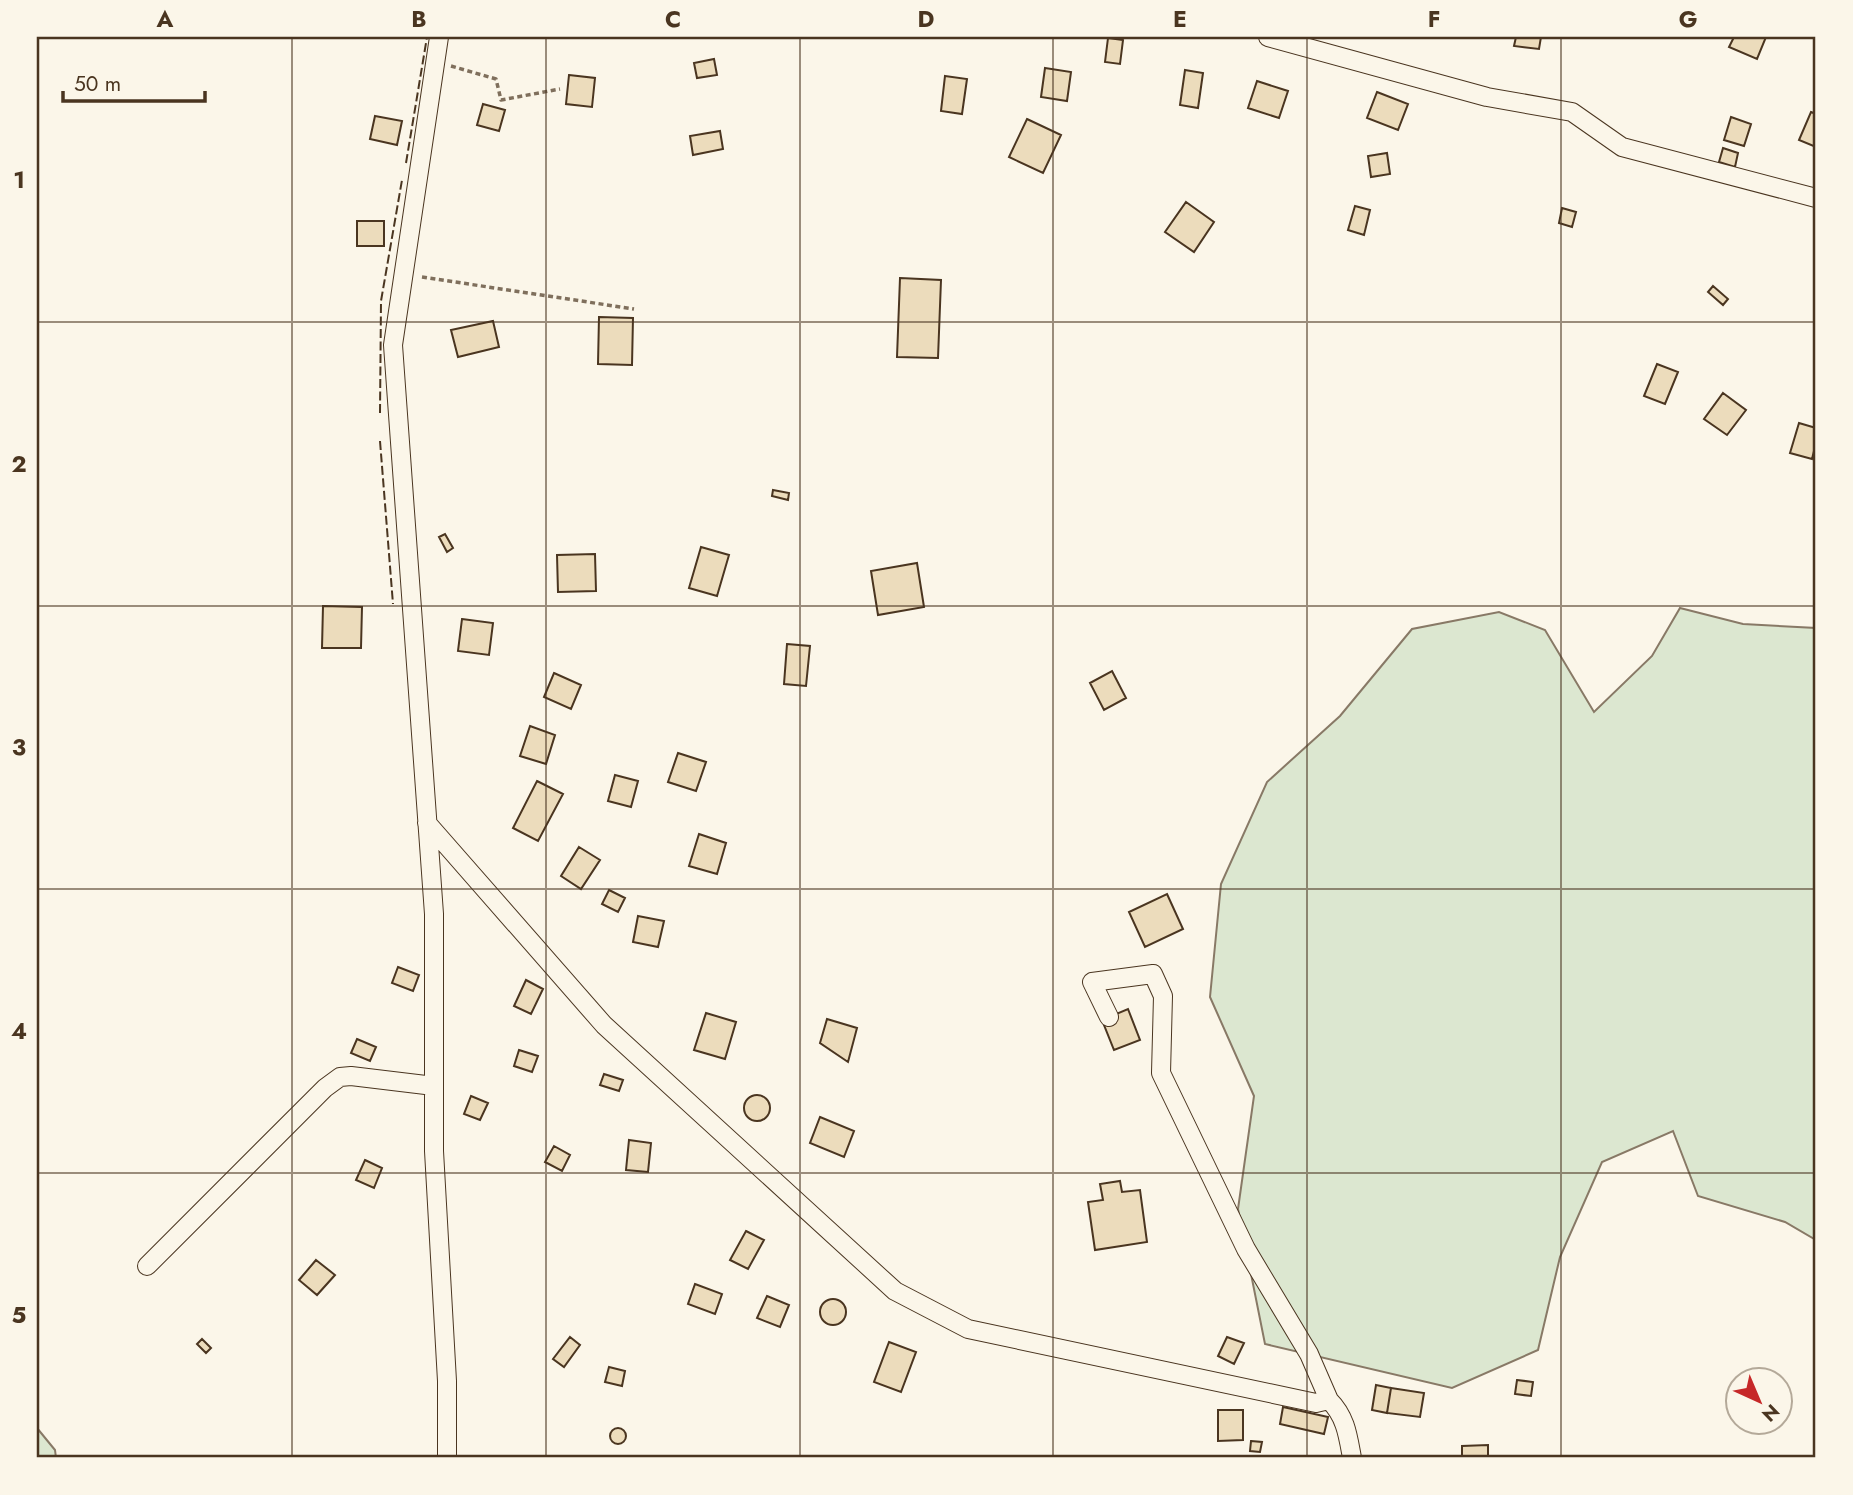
<svg xmlns="http://www.w3.org/2000/svg" width="1853" height="1495" font-family="Jost,sans-serif">
	<rect width="100%" height="100%" fill="#fbf6e9"/>
	<path fill="#dce7d0" stroke="#887966" stroke-width="2" d="M1680,608L1743,624L1816,628V1240L1785,1222L1698,1196L1673,1131L1602,1162L1560,1257L1538,1350L1452,1388L1265,1344L1238,1209L1254,1096L1210,997L1221,884L1267,782L1340,716L1412,629L1499,612L1545,630L1594,712L1652,656Z
		M37,1428L55,1450L56,1458H37Z"/>
	<path fill="#ecdcbc" stroke="#4a3520" stroke-width="2" d="M1516,37H1541L1539,49L1514,46Z
		M1734,37H1766L1757,59L1729,47Z
		M1108,38L1123,40L1120,64L1105,62Z
		M714,59L717,75L697,78L694,63Z
		M1045,68L1071,72L1067,101L1041,97Z
		M1185,70L1203,73L1198,108L1180,105Z
		M569,75L595,78L592,107L566,104Z
		M945,76L967,79L962,114L941,111Z
		M1257,81L1288,91L1279,118L1248,108Z
		M1377,92L1408,104L1398,130L1367,118Z
		M483,104L505,110L499,131L477,125Z
		M1811,112L1816,114V147L1799,140Z
		M375,116L402,121L397,145L370,139Z
		M1731,117L1751,124L1744,146L1724,140Z
		M1027,119L1061,135L1043,173L1009,157Z
		M720,131L723,149L693,155L690,136Z
		M1723,148L1738,153L1735,167L1719,162Z
		M1387,153L1390,174L1371,177L1368,156Z
		M1186,202L1214,222L1194,252L1165,232Z
		M1355,206L1370,210L1364,235L1348,230Z
		M1562,208L1576,212L1572,227L1559,223Z
		M357,221H384V246H357Z
		M900,278L941,280L938,358L897,357Z
		M1713,286L1728,299L1723,305L1708,292Z
		M599,317L633,318L632,365L598,364Z
		M493,321L499,347L458,357L451,330Z
		M1657,364L1678,372L1665,404L1644,396Z
		M1723,393L1746,410L1727,435L1704,419Z
		M1799,423L1816,428V443L1812,459L1790,453Z
		M773,490L789,493L788,500L772,496Z
		M445,534L453,548L447,552L439,537Z
		M701,547L729,555L717,596L689,588Z
		M595,554L596,591L558,592L557,555Z
		M917,563L924,607L878,615L871,571Z
		M323,606L362,607L361,648H322Z
		M462,619L493,623L489,655L458,651Z
		M787,644L810,646L806,686L784,684Z
		M1112,671L1126,698L1104,710L1090,683Z
		M554,673L581,685L571,709L544,697Z
		M530,726L555,735L546,764L520,756Z
		M678,753L706,762L696,791L668,782Z
		M615,775L638,781L631,807L608,801Z
		M537,781L563,794L538,841L513,828Z
		M699,834L726,843L717,874L689,866Z
		M579,847L600,860L581,889L561,876Z
		M609,890L625,898L618,912L602,904Z
		M1167,894L1183,929L1145,947L1129,912Z
		M638,916L664,921L658,947L633,942Z
		M398,967L419,975L413,991L392,983Z
		M526,980L543,989L531,1014L514,1006Z
		M1128,1009L1140,1040L1114,1050L1102,1020Z
		M706,1013L736,1022L725,1059L694,1050Z
		M827,1019L857,1028L848,1062L820,1043Z
		M357,1039L376,1047L370,1061L351,1053Z
		M519,1050L538,1056L532,1072L514,1066Z
		M604,1074L623,1080L619,1091L600,1085Z
		M744 1108a13 13 0 1 1 26 0a13 13 0 1 1-26 0Z
		M471,1096L488,1103L480,1120L464,1114Z
		M820,1117L854,1131L844,1157L810,1143Z
		M629,1140L651,1143L648,1172L626,1170Z
		M554,1146L570,1155L562,1171L545,1162Z
		M365,1160L382,1168L374,1188L356,1180Z
		M1120,1181L1122,1192L1140,1190L1147,1242L1095,1250L1088,1202L1103,1200L1100,1184Z
		M746,1231L764,1240L748,1269L730,1260Z
		M316,1260L335,1275L317,1295L299,1280Z
		M695,1284L722,1294L715,1314L688,1304Z
		M767,1296L789,1305L780,1327L757,1318Z
		M820 1312a13 13 0 1 1 26 0a13 13 0 1 1-26 0Z
		M570,1337L580,1345L564,1367L553,1359Z
		M1227,1337L1244,1343L1234,1364L1218,1356Z
		M202,1339L211,1348L206,1353L197,1344Z
		M889,1342L916,1352L901,1392L874,1382Z
		M609,1367L625,1371L622,1386L605,1382Z
		M1517,1380L1533,1382L1531,1396L1515,1394Z
		M1376,1385L1391,1388L1387,1413L1372,1410Z
		M1391,1388L1424,1393L1420,1417L1387,1413Z
		M1283,1407L1328,1417L1324,1434L1280,1424Z
		M1218,1410H1243V1440L1218,1441Z
		M610 1436a8 8 0 1 1 16 0a8 8 0 1 1-16 0Z
		M1251,1441L1262,1442L1260,1452L1250,1451Z
		M1488,1445V1458H1462V1446Z"/>
	<g fill="none" stroke-linecap="round" stroke-linejoin="round">
		<defs>
			<path id="minor" d="M439,37L393,345L434,914V1151L447,1381V1458
				M1268,37L1487,97L1572,112L1622,147L1816,198
				M427,823L604,1025L895,1291L968,1329L1316,1403L1329,1400C1346,1417 1348,1436 1352,1458
				M1109,1017L1092,982L1153,974L1163,996L1161,1073L1246,1249L1309,1354L1329,1400
				M147,1266L325,1088L340,1077L351,1076L434,1086"/>
		</defs>
		<use href="#minor" stroke="#4a3520" stroke-width="20"/>
		<path stroke="#7f6f5c" stroke-width="3.5" stroke-dasharray="5 3.5" stroke-linecap="butt" d="M451,66L496,79L501,100L560,89
			M422,277L634,309"/>
		<use href="#minor" stroke="#fbf6e9" stroke-width="18"/>
		<path stroke="#4a3520" stroke-width="2" stroke-dasharray="9 3.5" stroke-linecap="butt" d="M406,163L427,37
			M380,413L381,301L402,180
			M380,441L393,604"/>
	</g>
	<path fill="none" stroke="#4a3520" stroke-width="2" stroke-opacity="0.55" d="M292,37V1458M546,37V1458M800,37V1458M1053,37V1458M1307,37V1458M1561,37V1458M37,322H1816M37,606H1816M37,889H1816M37,1173H1816"/>
	<rect width="1853" height="1495" fill="none" stroke="#fbf6e9" stroke-width="77"/>
	<g transform="translate(1759 1401) rotate(136)"><circle r="33" fill="#fbf6e9" stroke="#b4a999" stroke-width="2"/>
	<path d="M0-5L12 26L0 18L-12 26Z" fill="#c62828"/>
	<text y="-10" font-size="19" font-weight="bold" text-anchor="middle" fill="#4a3520">N</text>
	</g>
	<path d="M63 91v10h142v-10" fill="none" stroke="#4a3520" stroke-width="3.5"/>
	<text x="74" y="91" font-size="21" fill="#4a3520" stroke="#fbf6e9" stroke-width="5" paint-order="stroke">50 m</text>
	<rect x="38" y="38" width="1776" height="1418" fill="none" stroke="#4a3520" stroke-width="2.5"/>
	<g font-size="23" text-anchor="middle" font-weight="bold" fill="#4a3520">
		<text x="165" y="27">A</text>
		<text x="419" y="27">B</text>
		<text x="673" y="27">C</text>
		<text x="926" y="27">D</text>
		<text x="1180" y="27">E</text>
		<text x="1434" y="27">F</text>
		<text x="1688" y="27">G</text>
		<text x="19" y="188">1</text>
		<text x="19" y="472">2</text>
		<text x="19" y="755">3</text>
		<text x="19" y="1039">4</text>
		<text x="19" y="1323">5</text>
	</g>
</svg>
